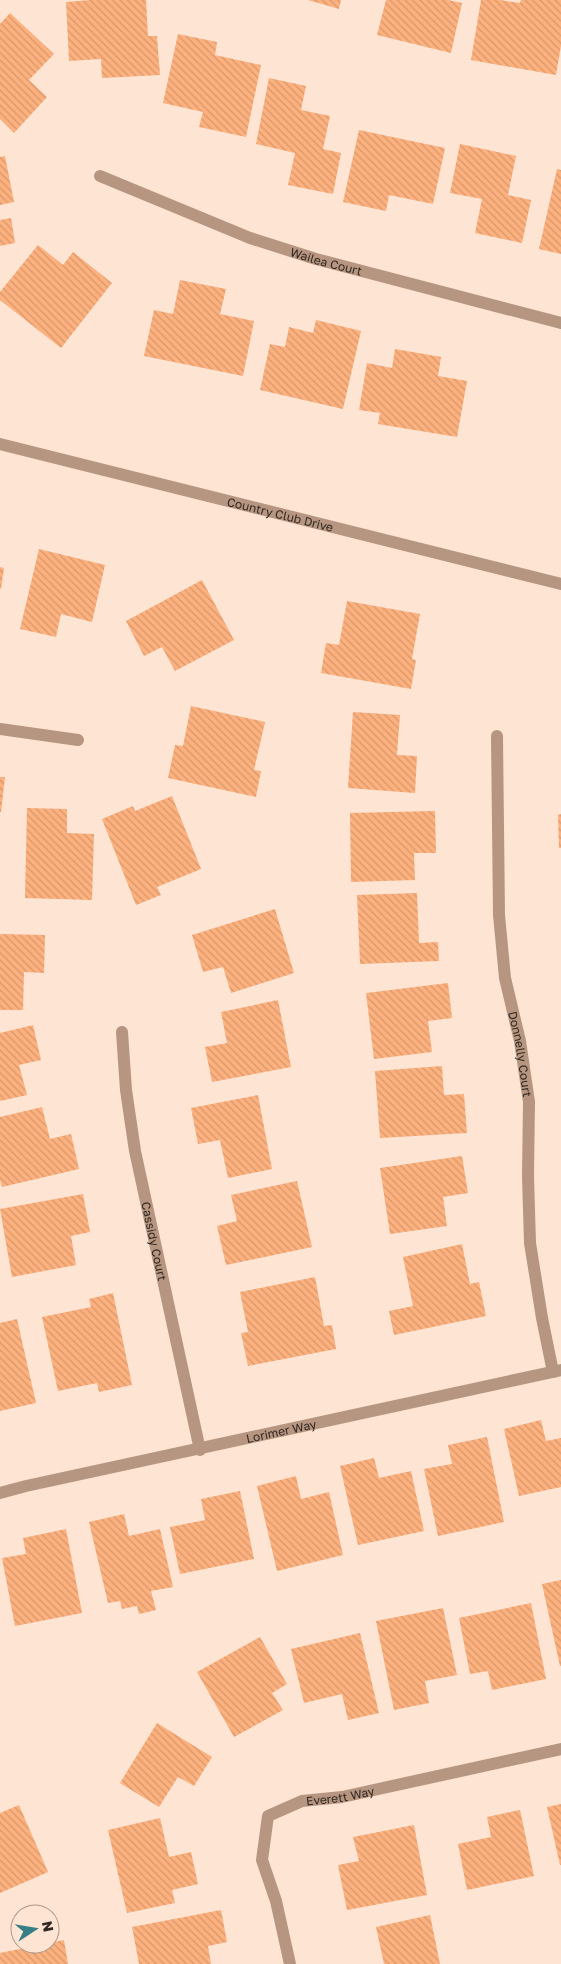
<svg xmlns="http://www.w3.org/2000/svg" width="561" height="1964" font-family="'Golos Text',sans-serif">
	<defs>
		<pattern id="building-back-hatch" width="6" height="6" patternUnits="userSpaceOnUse" patternTransform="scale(1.25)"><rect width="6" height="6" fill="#fcb17e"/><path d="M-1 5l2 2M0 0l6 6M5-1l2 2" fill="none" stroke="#d8986d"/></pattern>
	</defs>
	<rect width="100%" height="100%" fill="#fee4d3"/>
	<path fill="url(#building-back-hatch)" d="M91,0H146L148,36H157L160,75L102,78L101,59L69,61L66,2Z
		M308,0H341L339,9Z
		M386,0H448L462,3L451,53L377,35Z
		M481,0H500L520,3L521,0H561V46L556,75L471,60Z
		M10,13L54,54L29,80L47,97L14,133L0,119V24Z
		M178,34L217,42L215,55L261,65L246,137L199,127L203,112L163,103Z
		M269,78L306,86L301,110L330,116L323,149L341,153L333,194L288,185L295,153L256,144Z
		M359,130L445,148L433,204L389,195L386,211L343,202Z
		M460,144L516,156L508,195L531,200L522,243L475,233L482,199L450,193Z
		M5,156L14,202L0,205V157Z
		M557,169L561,170V254L539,249Z
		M11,218L15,243L0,246V220Z
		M38,245L63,265L73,252L112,283L61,348L0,300V292Z
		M180,280L226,289L220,314L254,321L243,376L144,356L154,310L173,314Z
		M316,320L361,331L343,409L260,390L270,344L285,347L289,327L313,333Z
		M395,349L441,357L438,376L467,381L457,437L378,424L380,413L359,410L367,363L392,368Z
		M39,549L105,565L92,622L61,614L56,637L20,629Z
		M0,567L4,568L1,589H0Z
		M202,580L234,640L175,671L162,647L144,656L126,621Z
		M347,601L420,614L412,659L416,660L411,689L321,673L326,643L339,645Z
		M191,706L265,722L254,770L261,771L256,797L168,778L175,745L183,746Z
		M353,712L400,715L397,755L417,756L415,793L348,788Z
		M0,777H5L1,812H0Z
		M172,796L201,869L157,887L161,895L136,905L102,819L133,806L135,811Z
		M27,808L67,809V833L94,834L92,900L25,898Z
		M435,811L436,853H414L415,880L351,882L350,813Z
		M561,814V848H559L558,815Z
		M417,893L419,943L438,942L439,961L360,964L357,895Z
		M275,909L294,973L231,993L223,967L203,972L192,935Z
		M0,934L45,935L44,973L24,972L23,1010H0Z
		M448,983L452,1018L428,1021L432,1052L374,1059L366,993Z
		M278,1000L291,1067L212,1082L205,1047L227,1043L221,1012Z
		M33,1025L41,1060L19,1065L27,1095L0,1101V1033Z
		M442,1066L444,1095L464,1094L467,1133L380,1138L375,1071Z
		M258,1095L272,1169L228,1178L220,1140L198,1144L191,1108Z
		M42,1107L50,1139L71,1134L79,1169L2,1187L0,1180V1117Z
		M462,1156L468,1193L443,1197L447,1226L390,1234L380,1168Z
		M297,1181L312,1247L226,1265L217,1226L237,1221L231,1195Z
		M83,1194L90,1232L71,1236L76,1265L12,1277L0,1209Z
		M462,1244L470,1284L479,1282L486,1316L394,1335L389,1311L413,1306L403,1257Z
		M315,1277L324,1326L332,1325L336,1349L248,1366L241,1333L248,1332L240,1292Z
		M113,1293L132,1385L99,1392L97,1383L58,1391L42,1317L91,1307L89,1299Z
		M17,1319L36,1403L0,1411V1323Z
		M541,1420L546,1441L561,1438V1487L519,1496L504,1429Z
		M487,1437L504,1522L438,1536L424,1469L452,1464L448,1445Z
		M374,1458L379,1478L411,1471L424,1531L358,1545L340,1466Z
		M296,1476L301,1499L329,1492L343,1555L277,1571L257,1486Z
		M240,1491L254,1559L180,1574L170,1527L205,1520L201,1499Z
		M124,1514L129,1536L160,1529L173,1587L151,1591L156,1610L139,1614L137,1606L122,1609L120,1601L108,1603L89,1522Z
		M66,1529L82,1613L15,1626L2,1558L26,1554L23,1538Z
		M561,1580V1666H560L542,1584Z
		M531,1603L546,1679L492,1690L488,1671L470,1674L459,1618Z
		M443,1608L457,1675L425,1681L429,1703L394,1710L376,1621Z
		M360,1633L379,1713L348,1720L342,1694L304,1703L291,1649Z
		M260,1637L287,1684L272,1693L283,1710L234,1737L197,1672Z
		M157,1723L212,1757L194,1786L178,1777L159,1807L120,1783Z
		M561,1804V1865H560L547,1807Z
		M19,1805L48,1872L0,1893V1813Z
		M520,1810L534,1876L467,1890L458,1844L491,1837L487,1817Z
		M160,1818L169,1857L191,1852L198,1884L172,1890L175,1903L127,1913L108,1830Z
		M414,1825L427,1895L347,1910L338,1865L359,1861L353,1837Z
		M221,1910L227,1942L208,1946L211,1964H139L132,1927Z
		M430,1915L440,1964H384L376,1927Z
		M64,1940L68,1964H0V1953Z"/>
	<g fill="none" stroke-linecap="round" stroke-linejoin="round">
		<g stroke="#b79681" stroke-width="12">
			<path id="s1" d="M100,176L250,238L316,259L561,323"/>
			<path d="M0,729L78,740"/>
			<path id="s2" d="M497,736L499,915L505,978L520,1041L529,1102L528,1176L530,1243L542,1318L553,1372"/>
			<path id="s3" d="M122,1032L126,1090L135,1151L200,1450"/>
			<path id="s4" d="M0,1493L26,1486L561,1370"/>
			<path id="s5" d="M290,1964L276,1901L262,1860L268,1816L302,1801L342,1797L561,1749"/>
		</g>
		<path stroke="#b79681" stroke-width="12" id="s6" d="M0,444L561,584"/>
	</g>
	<g text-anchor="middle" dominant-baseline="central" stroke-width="4.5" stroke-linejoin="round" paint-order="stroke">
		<g font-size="12" fill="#312821" stroke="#fee4d3">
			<text stroke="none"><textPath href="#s1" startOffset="242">Wailea Court</textPath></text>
			<text stroke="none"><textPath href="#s6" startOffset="289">Country Club Drive</textPath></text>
			<text stroke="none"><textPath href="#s2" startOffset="320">Donnelly Court</textPath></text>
			<text stroke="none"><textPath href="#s3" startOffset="212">Cassidy Court</textPath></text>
			<text stroke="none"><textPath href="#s4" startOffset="288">Lorimer Way</textPath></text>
			<text stroke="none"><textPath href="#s5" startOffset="228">Everett Way</textPath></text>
		</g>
	</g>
	<g transform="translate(35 1929) rotate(78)"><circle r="24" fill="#fee4d3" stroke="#ac998c"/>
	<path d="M0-4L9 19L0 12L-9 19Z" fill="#377f86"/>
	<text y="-8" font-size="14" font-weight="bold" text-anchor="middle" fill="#312821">N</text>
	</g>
</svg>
